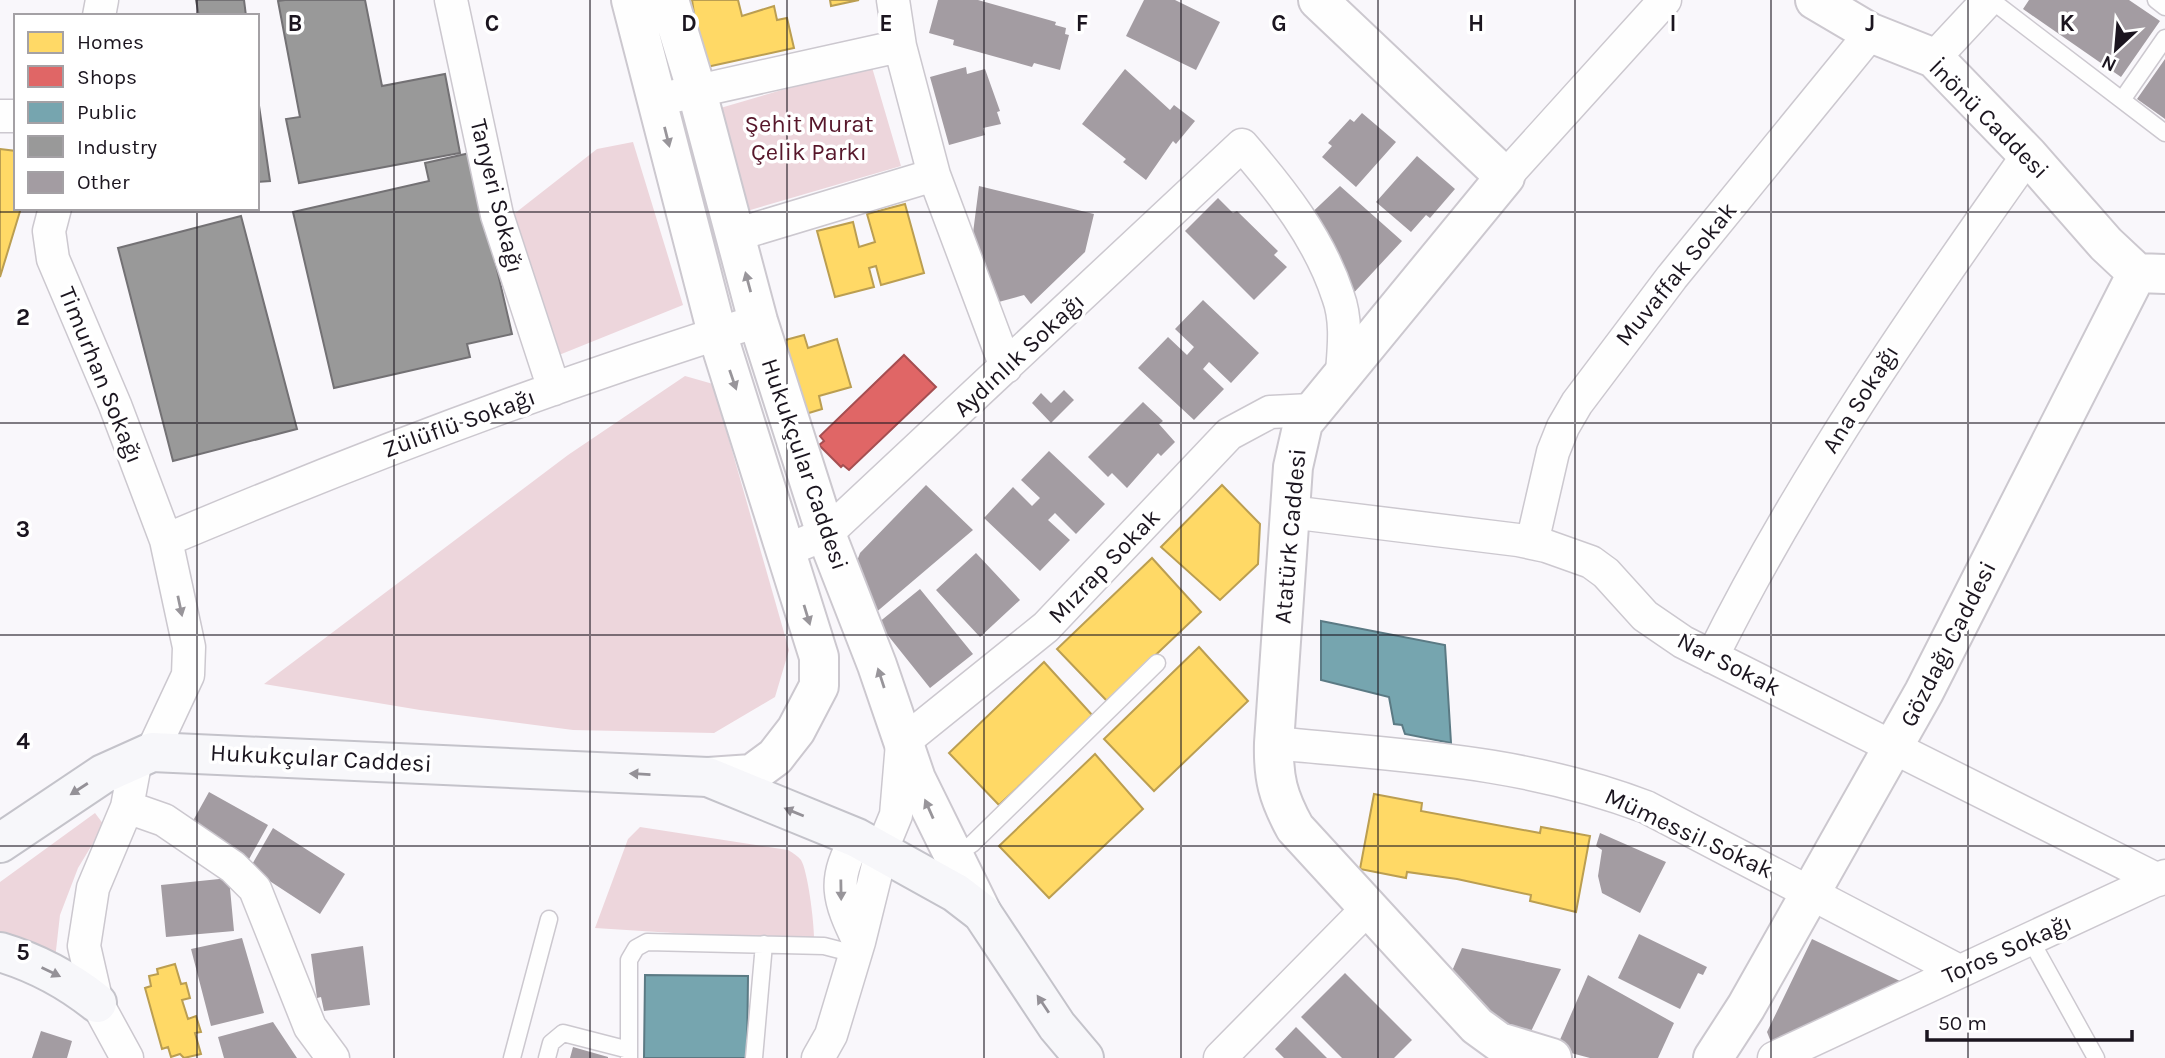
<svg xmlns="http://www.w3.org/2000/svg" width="2165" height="1058" font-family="Karla,sans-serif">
	<rect width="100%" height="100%" fill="#f9f7fb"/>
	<path fill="#edd6dc" d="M871,64L901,166L747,211L717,109Z
		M633,142L683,305L559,355L514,214L597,149Z
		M685,376L713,384L789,650L775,697L714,733L573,730L420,710L264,684L568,455Z
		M95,813L104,825L78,868L60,915L55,959L0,935V882Z
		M640,827L788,850C793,853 798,856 801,860C808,871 815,928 814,942L595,928L628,839Z"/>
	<path fill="#ffd966" stroke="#bb9e51" stroke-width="2" d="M692,0H738L742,16L774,6L777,20L787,18L794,48L702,68Z
		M830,0H859L831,6Z
		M0,149L16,151V208H21L0,277Z
		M905,204L924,273L881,285L876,266L869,268L874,287L835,297L817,231L853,222L859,247L875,242L867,214Z
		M804,335L808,348L837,339L851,387L819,396L822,409L799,416L778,342Z
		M1222,485L1260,524L1258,564L1220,600L1161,547Z
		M1152,558L1201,612L1107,701L1057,649Z
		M1199,647L1248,701L1154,791L1104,739Z
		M1044,662L1093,716L999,805L949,753Z
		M1095,754L1143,809L1049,898L999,846Z
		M1374,794L1422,803L1421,811L1540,833L1541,827L1590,836L1576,912L1530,901L1531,895L1457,879L1407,872L1406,878L1360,869Z
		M175,964L181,984L186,983L190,998L182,1000L188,1019L196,1016L201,1032L195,1033L201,1054L184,1058L180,1054L171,1057L168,1047L162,1049L145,988L151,986L149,976L158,974L157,969Z"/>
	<path fill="#e06666" stroke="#a54e51" stroke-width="2" d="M904,355L936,387L849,470L843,465L841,467L819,445L824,441L820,436Z"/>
	<path fill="#76a5af" stroke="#5b7a84" stroke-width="2" d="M1321,621L1445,645L1451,743L1405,734L1402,725L1394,724L1389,697L1321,680Z
		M645,975L748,976L747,1058H644Z"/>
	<path fill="#999" stroke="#737174" stroke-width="2" d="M196,0H244L246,16H199Z
		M285,0H365L382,86L445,74L460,153L299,183L286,119L300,117L278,1Z
		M257,92L270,181L257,182Z
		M470,153L512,334L467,344L470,357L334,388L293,212L429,181L425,163Z
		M241,216L297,429L173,461L118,248Z"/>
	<path fill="#a39ca2" d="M938,0H978L1056,22L1055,25L1066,28L1065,34L1069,35L1060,70L1034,63L1032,67L953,45L954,40L929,33Z
		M1144,0H1175L1220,22L1196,70L1126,36Z
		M2029,0H2129L2160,21L2121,77L2023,9Z
		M2165,59V119L2137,99Z
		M966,67L967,74L985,69L1000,111L997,112L1001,124L983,128L985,135L949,145L930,77Z
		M1125,69L1170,110L1174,105L1195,121L1176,144L1173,141L1146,180L1123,162L1126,159L1082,124Z
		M1362,113L1396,142L1356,187L1322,157L1332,146L1328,143L1350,119L1354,122Z
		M1417,156L1455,189L1430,218L1426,215L1411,232L1376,202Z
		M979,186L1094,214L1085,252L1031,304L1024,295L995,303L973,233Z
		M1340,186L1402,241L1348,299L1303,221Z
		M1218,198L1233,213L1237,211L1278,251L1274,255L1287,267L1254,300L1185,231Z
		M1203,300L1259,353L1231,383L1209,362L1203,369L1224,389L1194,420L1138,368L1168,337L1187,355L1194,347L1175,329Z
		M1064,390L1074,400L1051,423L1032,403L1041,393L1051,403Z
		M1143,402L1163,421L1159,424L1175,442L1161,456L1158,453L1127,488L1112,473L1108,477L1088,457Z
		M1049,451L1105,504L1076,534L1055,513L1048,520L1070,540L1040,571L984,518L1013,487L1032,506L1040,498L1021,480Z
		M926,485L973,530L867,620L851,577L860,553Z
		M976,553L1020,600L980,637L936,590Z
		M920,589L973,654L930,688L878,623Z
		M209,792L268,825L248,861L189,828Z
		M273,828L345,874L320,914L250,868Z
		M1600,833L1666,862L1640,913L1602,893L1598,876L1602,850L1596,846Z
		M229,878L234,931L166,937L161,885Z
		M1639,934L1707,967L1703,975L1698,973L1680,1009L1618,978Z
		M242,938L264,1013L211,1026L191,949Z
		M1812,939L1902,982L1771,1042L1767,1032Z
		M363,946L370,1005L324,1011L321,997L317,998L311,954Z
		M1462,948L1561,969L1524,1046L1445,987Z
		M1345,973L1412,1040L1394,1058H1342L1301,1017Z
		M1588,975L1674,1023L1658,1058H1590L1556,1049Z
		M273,1022L297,1058H224L218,1037Z
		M1296,1027L1327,1058H1284L1275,1049Z
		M41,1031L72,1041L67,1058H32Z
		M573,1047L608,1057V1058H570Z"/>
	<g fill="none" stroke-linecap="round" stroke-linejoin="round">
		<defs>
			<path id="lane" d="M1991,0L2165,133
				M2156,0L2165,7
				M2122,100L2165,38
				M953,856L972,844L1157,663
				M2030,939L2096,1058
				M512,1058L549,919
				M547,1058L551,1043L563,1033L629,1050
				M629,1058V960L636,948L647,942L824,946L855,954
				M754,1058L764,944"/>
			<path id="street" d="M451,0L497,215L554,389
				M893,0L900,46L934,175
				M99,16L102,0
				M1934,58L1988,0
				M657,100L900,46
				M0,116H16
				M1505,177L1665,0
				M55,208L49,231L53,259L115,405L166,540L189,647L188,675L152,752
				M735,235L934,175L1006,367
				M1290,512L1518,540L1546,546L1591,562L1606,573L1645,616L1683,642L2158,880
				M166,540C360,458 557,383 758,321
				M1532,543L1553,452L1563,427L1577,403L1672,277L1871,33
				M787,550L826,534L1242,145C1281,190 1319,238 1338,296C1347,320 1344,347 1342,372
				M1712,657C1801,478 1913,317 2028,155
				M1274,743C1404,756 1522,760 1646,807L1959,971
				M127,807L164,820L233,867L255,889L310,1027L333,1058
				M857,838C831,879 839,901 859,942
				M127,1058L97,1003L84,946L93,888L127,807L136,759
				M818,1058L831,1035L859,942L882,849L896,815L902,743L1046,627L1229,434L1270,412L1311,410
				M1220,1058L1367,909
				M1774,1058L2165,876"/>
			<path id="secondary" d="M631,0L717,333L819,657V686L796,730L775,757L752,774L708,777
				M669,0L697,92L758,321L826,534L877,665L916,779L982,913
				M1318,0L1505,177L1303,423L1293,467L1274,743C1273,778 1278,797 1295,828L1477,1026L1499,1042L1552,1058
				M1815,0L1871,33L1934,58L2028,155L2106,244L2137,273L2165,274
				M1713,1058L1746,1007L1924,692L2137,273"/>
			<path id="primary" d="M0,843L103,774L152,752L708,777L857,838L956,893L982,913L1057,1026L1084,1058
				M0,952C37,963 67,979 97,1003"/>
		</defs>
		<use href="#lane" stroke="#ccc8cf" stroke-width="19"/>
		<use href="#street" stroke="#ccc8cf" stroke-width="35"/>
		<use href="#secondary" stroke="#ccc8cf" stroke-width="42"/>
		<use href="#primary" stroke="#c4c3ca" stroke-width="42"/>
		<use href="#lane" stroke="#fefefe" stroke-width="16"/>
		<use href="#street" stroke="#fefefe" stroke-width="32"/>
		<use href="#secondary" stroke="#fefefe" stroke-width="38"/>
		<use href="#primary" stroke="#f7f7fa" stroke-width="38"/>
	</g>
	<defs><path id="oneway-solid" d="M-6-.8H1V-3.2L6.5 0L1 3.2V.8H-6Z" transform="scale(1.75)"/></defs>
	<g fill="#98959a">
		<use href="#oneway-solid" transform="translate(667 137) rotate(76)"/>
		<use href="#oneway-solid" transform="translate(748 282) rotate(-105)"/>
		<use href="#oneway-solid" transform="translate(733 380) rotate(71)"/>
		<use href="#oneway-solid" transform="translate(180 606) rotate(78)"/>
		<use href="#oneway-solid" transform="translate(807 615) rotate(73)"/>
		<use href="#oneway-solid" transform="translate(881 678) rotate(-108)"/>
		<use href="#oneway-solid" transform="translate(929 809) rotate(-114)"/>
		<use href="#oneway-solid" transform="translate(841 890) rotate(89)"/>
	</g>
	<g fill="#949197">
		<use href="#oneway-solid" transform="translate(640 774) rotate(-177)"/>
		<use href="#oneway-solid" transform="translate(79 789) rotate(147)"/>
		<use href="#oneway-solid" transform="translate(794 812) rotate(-158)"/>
		<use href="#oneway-solid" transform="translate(51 972) rotate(26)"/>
		<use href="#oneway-solid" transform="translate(1043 1004) rotate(-124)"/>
	</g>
	<path fill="none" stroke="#1b151f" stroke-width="2" stroke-opacity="0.55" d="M197,0V16M394,0V1058M590,0V1058M787,0V1058M984,0V1058M1181,0V1058M1378,0V1058M1575,0V1058M1771,0V1058M1968,0V1058M197,208V1058M0,212H2165M0,423H2165M0,635H2165M0,846H2165"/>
	<g text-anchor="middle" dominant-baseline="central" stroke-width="7" stroke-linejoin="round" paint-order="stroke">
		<g font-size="24" fill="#1b151f" stroke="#fff">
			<text transform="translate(1989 119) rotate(45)">İnönü Caddesi</text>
			<text transform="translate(497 196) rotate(76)">Tanyeri Sokağı</text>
			<text transform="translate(1676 274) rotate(-51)">Muvaffak Sokak</text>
			<text transform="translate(1019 355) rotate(-43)">Aydınlık Sokağı</text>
			<text transform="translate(101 375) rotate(68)">Timurhan Sokağı</text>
			<text transform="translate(1860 399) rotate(-58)">Ana Sokağı</text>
			<text transform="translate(459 423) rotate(-20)">Zülüflü Sokağı</text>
			<text transform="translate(805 464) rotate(71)">Hukukçular Caddesi</text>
			<text transform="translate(1290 536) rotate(-85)">Atatürk Caddesi</text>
			<text transform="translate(1104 566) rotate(-46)">Mızrap Sokak</text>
			<text transform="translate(1948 644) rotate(-63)">Gözdağı Caddesi</text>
			<text transform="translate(1729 664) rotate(27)">Nar Sokak</text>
			<text transform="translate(321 758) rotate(3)">Hukukçular Caddesi</text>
			<text transform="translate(1689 833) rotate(25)">Mümessil Sokak</text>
			<text transform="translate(2007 949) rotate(-24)">Toros Sokağı</text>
		</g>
		<g font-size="24" fill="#57172b" stroke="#fff">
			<text x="809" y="124">Şehit Murat<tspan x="809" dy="28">Çelik Parkı</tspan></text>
		</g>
	</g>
	<g font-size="23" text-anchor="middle" font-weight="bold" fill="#1b151f" stroke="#fff" stroke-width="7" stroke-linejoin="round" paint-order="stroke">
		<text x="295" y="31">B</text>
		<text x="492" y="31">C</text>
		<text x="689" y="31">D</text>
		<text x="886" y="31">E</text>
		<text x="1082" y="31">F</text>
		<text x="1279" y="31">G</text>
		<text x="1476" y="31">H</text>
		<text x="1673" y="31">I</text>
		<text x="1870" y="31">J</text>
		<text x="2067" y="31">K</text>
		<text x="23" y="325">2</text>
		<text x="23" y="537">3</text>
		<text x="23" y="749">4</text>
		<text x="23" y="960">5</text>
	</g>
	<rect x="14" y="14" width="245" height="196" fill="#ffffff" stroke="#a4a1a5" stroke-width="2"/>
	<rect x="28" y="32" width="35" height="21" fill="#ffd966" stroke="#a4a1a5" stroke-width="2"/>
	<text x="77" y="49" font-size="21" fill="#1b151f">Homes</text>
	<rect x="28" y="66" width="35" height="21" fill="#e06666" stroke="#a4a1a5" stroke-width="2"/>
	<text x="77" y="84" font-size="21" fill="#1b151f">Shops</text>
	<rect x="28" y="102" width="35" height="21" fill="#76a5af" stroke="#a4a1a5" stroke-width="2"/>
	<text x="77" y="119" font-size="21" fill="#1b151f">Public</text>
	<rect x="28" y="136" width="35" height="21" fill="#999999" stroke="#a4a1a5" stroke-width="2"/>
	<text x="77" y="154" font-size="21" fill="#1b151f">Industry</text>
	<rect x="28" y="172" width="35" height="21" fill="#a39ca2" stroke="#a4a1a5" stroke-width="2"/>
	<text x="77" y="189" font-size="21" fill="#1b151f">Other</text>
	<g transform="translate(2116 49) rotate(206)" stroke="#ffffff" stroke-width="5" paint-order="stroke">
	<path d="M0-5L12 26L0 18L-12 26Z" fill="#1b151f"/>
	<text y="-10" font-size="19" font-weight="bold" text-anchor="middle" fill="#1b151f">N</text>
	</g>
	<path d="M1927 1030v10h205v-10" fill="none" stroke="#1b151f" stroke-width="3.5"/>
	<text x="1938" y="1030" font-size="21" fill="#1b151f" stroke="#ffffff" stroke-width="5" paint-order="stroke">50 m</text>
</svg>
